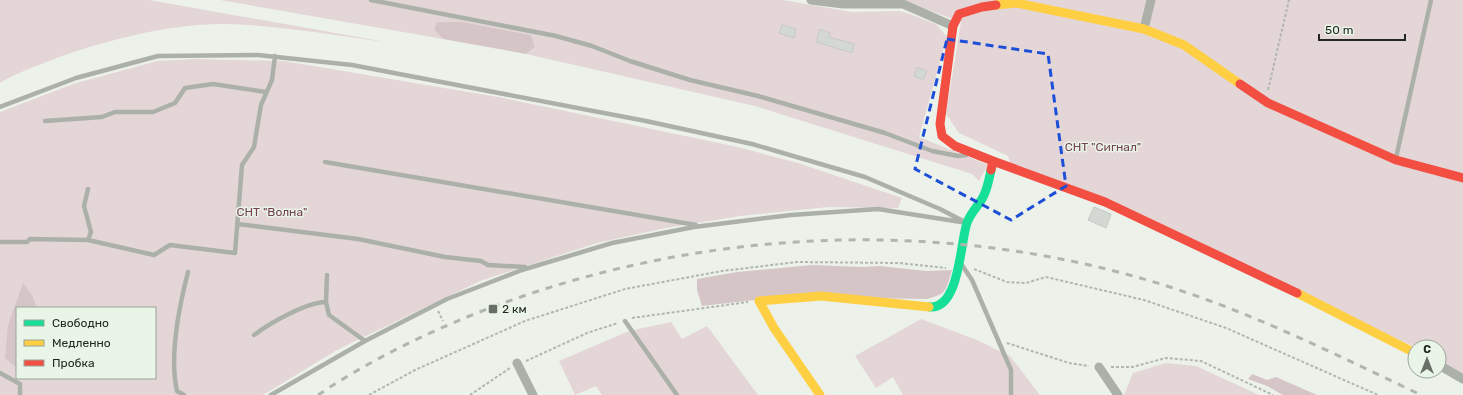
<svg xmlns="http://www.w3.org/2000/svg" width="1463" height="395" font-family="Rubik,sans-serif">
	<rect width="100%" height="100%" fill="#ecf2ea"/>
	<path fill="#e4d6d7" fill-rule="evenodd" d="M0,0H149L386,42C332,35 278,25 224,24C166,24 97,42 44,63C29,69 14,74 0,83Z
		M220,0H783L852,12L899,11L910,14L936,24L947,37L919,137L988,165L979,181L972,174L755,106L526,54L535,47L531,35L463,22L434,30L443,39Z
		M901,0H1463V375L1439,362V347H1415L1010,163L1008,156L959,133L946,114L961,22Z
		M194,59L284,61L498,97L738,147L798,163L902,198L898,208L829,207L740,216L666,228L597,243L480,281L337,350L263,395H0V112L73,84L157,61ZM17,308H155V378H17Z
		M921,319L977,340L1010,356L1040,395H903L893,377L876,388L855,356Z
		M671,322L682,339L707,326L758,395H602L596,386L575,395L559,361L629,331Z
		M1166,363L1196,366L1259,395H1124L1133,373Z"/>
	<path fill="#d6c5c7" d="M437,22H463L531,35L535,47L526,54L443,39L434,30Z
		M812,265L863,267L879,266L927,271L952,270C946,289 948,294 927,299L783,297L702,306L697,290V279L737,272Z
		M23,283L32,295L37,308H17V368L5,358L8,325Z
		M1252,374L1267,380L1276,377L1317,395H1283L1267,386L1248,379Z"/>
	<path fill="#d3d8d2" stroke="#c6cac5" d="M782,25L796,29L794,38L779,33Z
		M820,29L830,33L829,37L854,44L852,53L816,42Z
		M917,67L927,71L923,80L914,76Z
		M1094,207L1111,214L1106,228L1088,220Z"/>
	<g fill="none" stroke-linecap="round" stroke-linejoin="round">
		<path stroke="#b1b7af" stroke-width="2" stroke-dasharray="3 2" stroke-linecap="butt" d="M1268,90L1289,0
			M974,269L1007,282L1026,283L1046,277L1144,300L1226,328L1378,395
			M438,311L443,321
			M632,318L748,302
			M1007,343L1069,363L1089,366
			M526,361L587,333L618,323
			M1111,367H1132L1166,358L1201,361L1273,395
			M369,395L415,370L525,321L625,289L722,271L797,262L899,263L946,268
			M470,395L510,368"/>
		<path stroke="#abb1a9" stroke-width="4.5" d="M371,0L556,36L592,46L630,61L690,80L758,96L885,133L932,151L958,156L966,155
			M0,107L76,78L158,56L258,55L352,65L646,121L752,144L865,177L940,209L965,222
			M45,121L102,117L115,112H153L175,103L185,88L213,84L266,92
			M1396,158L1431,0
			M325,162L696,225
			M88,189L84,206L91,232L88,240
			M237,224L358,239L445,257L481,261L488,265L525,267
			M0,242H27L30,239L88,240L154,255L170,245L235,253L242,165L254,147L261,105L272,80L275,56
			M962,265L972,280L1011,370V395
			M327,275L326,302L329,315L365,341
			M625,321L677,395
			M254,335C270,323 307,302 326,302
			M0,373L20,384V395
			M184,395L177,391C169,356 179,307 188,272
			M271,395L365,341L447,299L522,270L612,243L694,227L791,215L878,209L961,222"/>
		<path stroke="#abb1a9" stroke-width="9" d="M811,0L843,4H901
			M896,1L953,26
			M1144,29L1151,0
			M517,363L533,395
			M1439,365L1463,379
			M1099,367L1118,395"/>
		<path stroke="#16e098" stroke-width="9" d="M929,307C960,310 960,242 967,223C970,214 977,207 982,199C987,191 989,180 991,170"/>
		<path stroke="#ffcf43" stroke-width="9" d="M996,5L1016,3L1144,29L1184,45L1240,84
			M1297,293L1415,353
			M820,395L774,328L759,301L821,296L929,307"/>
		<path stroke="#f24e42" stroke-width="9" d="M1240,84L1268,103L1396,160L1463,178
			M993,161L1105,202L1297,293
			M991,170L993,161L955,146L942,136L940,124L953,26L959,14L982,7L996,5"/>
		<path stroke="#b0b6ae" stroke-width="3" stroke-dasharray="7 7" stroke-linecap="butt" d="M318,395C364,364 416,338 467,317C689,227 941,214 1170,287C1257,315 1339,356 1421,395"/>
	</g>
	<path fill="none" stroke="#1d4ed8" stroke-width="3" stroke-dasharray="8 5" stroke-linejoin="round" d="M947,39L1048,54L1066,186L1011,220L915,169Z"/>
	<rect fill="#696e67" stroke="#e9f6e7" stroke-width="1.5" x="488" y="304" width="10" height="10" rx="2"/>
	<g text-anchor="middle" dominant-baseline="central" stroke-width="3" stroke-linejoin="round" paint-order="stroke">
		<g font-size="12" fill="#754152" stroke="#e9f6e7">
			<text x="1103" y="147">СНТ "Сигнал"</text>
			<text x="272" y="212">СНТ "Волна"</text>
		</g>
		<g font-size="12" fill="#222721" stroke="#e9f6e7" text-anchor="start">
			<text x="502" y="309">2 км</text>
		</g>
	</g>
	<rect x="16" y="307" width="140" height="72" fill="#e9f6e7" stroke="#99a398"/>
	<rect x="24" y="320" width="20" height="6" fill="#16e098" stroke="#99a398"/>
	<text x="52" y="327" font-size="12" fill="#222721">Свободно</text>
	<rect x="24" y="340" width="20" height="6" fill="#ffcf43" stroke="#99a398"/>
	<text x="52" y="347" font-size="12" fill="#222721">Медленно</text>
	<rect x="24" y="360" width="20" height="6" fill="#f24e42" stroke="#99a398"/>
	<text x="52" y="367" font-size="12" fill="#222721">Пробка</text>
	<g transform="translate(1427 359)"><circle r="19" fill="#e9f6e7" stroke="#99a398"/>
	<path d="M0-3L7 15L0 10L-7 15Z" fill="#696e67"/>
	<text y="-6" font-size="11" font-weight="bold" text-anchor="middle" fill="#222721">С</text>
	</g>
	<path d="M1319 34v6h86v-6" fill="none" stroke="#222721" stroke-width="2"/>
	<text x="1325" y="34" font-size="12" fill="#222721" stroke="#e9f6e7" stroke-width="3" paint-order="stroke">50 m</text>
</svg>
